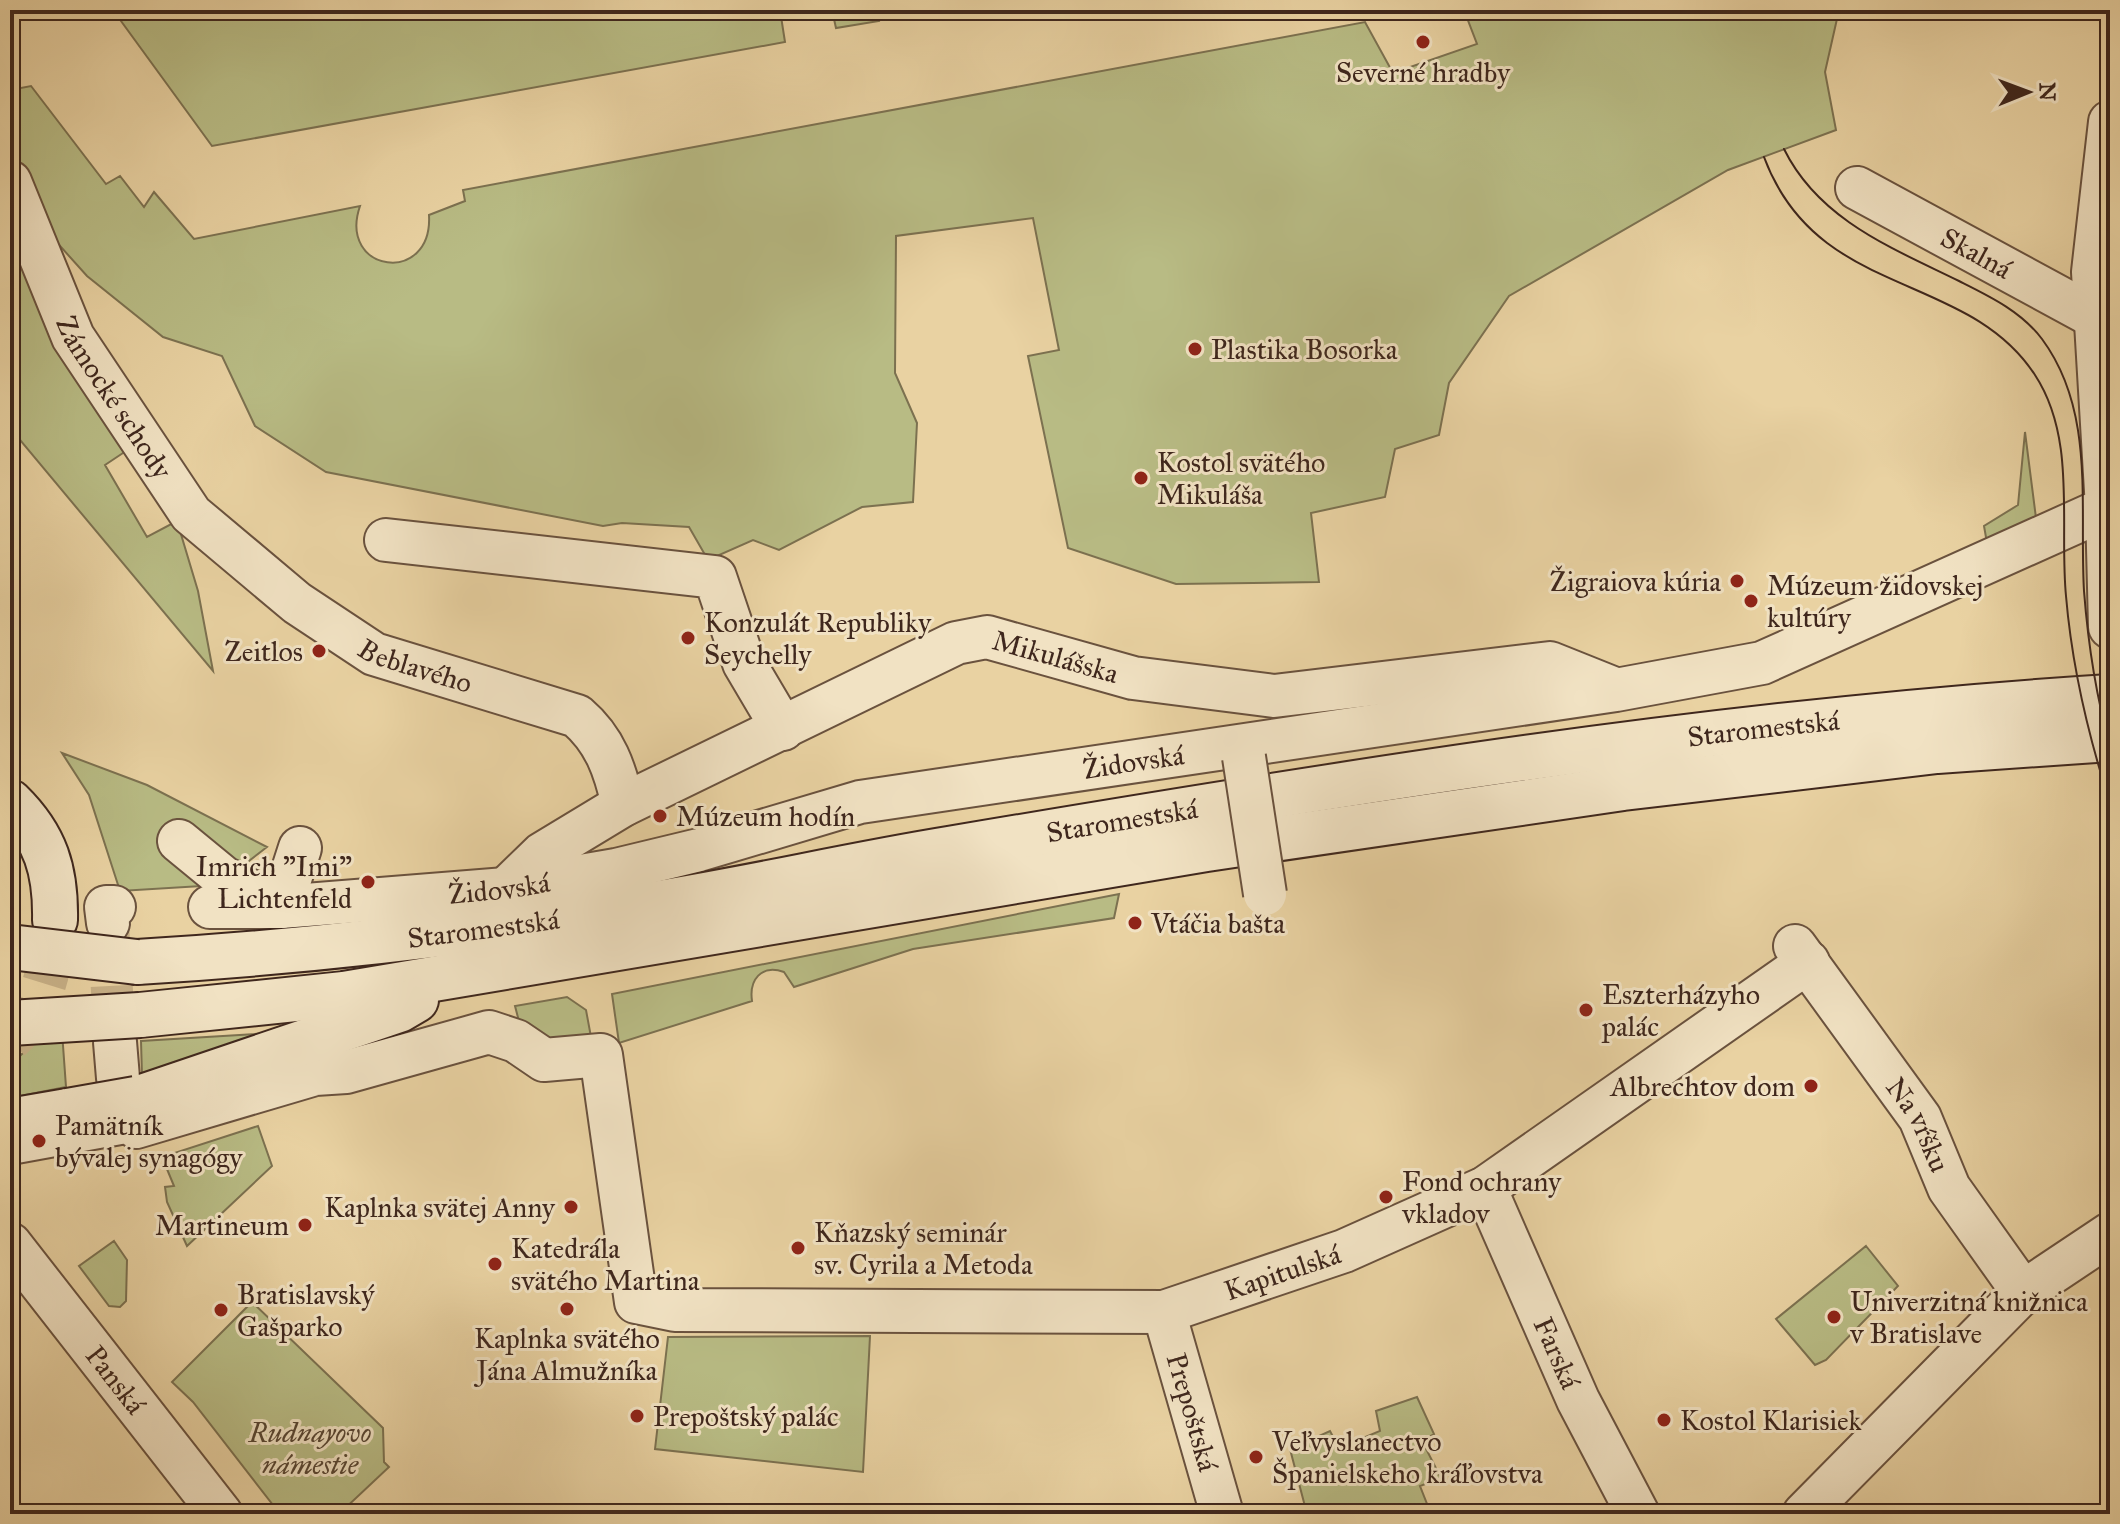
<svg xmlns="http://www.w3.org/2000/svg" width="2120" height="1524" font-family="'IM FELL Great Primer',serif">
	<rect width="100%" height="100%" fill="#e9d2a2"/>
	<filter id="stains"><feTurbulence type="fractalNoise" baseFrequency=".0025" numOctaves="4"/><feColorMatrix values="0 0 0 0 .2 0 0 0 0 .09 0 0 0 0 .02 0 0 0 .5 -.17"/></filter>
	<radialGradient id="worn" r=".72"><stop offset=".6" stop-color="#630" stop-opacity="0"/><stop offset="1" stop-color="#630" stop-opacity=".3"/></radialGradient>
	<path fill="#b8bb84" stroke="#7c7150" stroke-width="2" d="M113,10H780L785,42L212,146Z
		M832,10H877L879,21L836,28Z
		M1464,10H1839L1825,72L1836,130L1728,170L1509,296L1449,383L1439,435L1395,449L1385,497L1311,513L1319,582L1176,584L1068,548L1028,356L1059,350L1033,218L896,236L895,373L917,423L913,502L862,507L779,550L753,540L708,560L689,527L622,523L603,526L326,472L255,426L222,356L163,337L87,276L43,227L10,150V90L31,86L106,184L120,176L144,207L154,192L194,239L360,206C337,273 433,286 429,215L465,201L463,190L1365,22L1393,73L1477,44Z
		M10,220L129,449L105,465L147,537L177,521L198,591L213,671L10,428Z
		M2025,432L2036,518L1987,543L1984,526L2018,505Z
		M62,753L147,785L267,847L218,885L120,891L89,795Z
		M1119,894L1114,918L913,949L794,987L784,972C761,964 749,980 752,1001L619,1043L612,994Z
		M567,997L586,1010L591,1037L546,1044L521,1029L515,1006Z
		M61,1018L66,1087L10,1098V1065Z
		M272,1033L142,1076L141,1041Z
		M258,1126L272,1166L187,1246L167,1202L165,1187L174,1186L162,1157Z
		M114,1241L127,1260L126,1301L120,1307L109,1306L79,1266Z
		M1866,1246L1898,1286L1826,1360L1815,1365L1776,1319Z
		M252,1302L383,1428L384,1462L389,1467L339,1514H280L193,1402L172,1382Z
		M870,1336L863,1472L655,1449L668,1337Z
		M1417,1397L1434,1434L1422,1441L1441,1478L1420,1486L1431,1514H1307L1290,1449L1330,1431L1339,1448L1380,1431L1376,1411Z"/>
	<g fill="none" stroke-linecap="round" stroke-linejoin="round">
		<path stroke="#c7b087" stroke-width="42" stroke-dasharray="42 21" stroke-linecap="butt" d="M108,923L115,1042"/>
		<path stroke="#c7b087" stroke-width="44" stroke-dasharray="44 22" stroke-linecap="butt" d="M10,1039C44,1009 51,964 55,920"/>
		<defs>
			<g id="street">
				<path id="s1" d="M10,182L73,337L191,514L297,603L374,654L577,716C605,740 615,769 623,805"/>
				<path id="s2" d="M1857,188L2095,317"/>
				<path d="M2107,508L2110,627"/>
				<path d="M386,540L715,577L744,663L783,729"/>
				<path d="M179,841L224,878L273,902"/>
				<path id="s3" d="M506,889L542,854L623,805L956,643L987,637L1133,678L1274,696L1550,663L1615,689"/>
				<path id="s4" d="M210,907H281L506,889L616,870L699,850L860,802L1616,690L1762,663L2107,508L2093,272L2110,122"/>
				<path d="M281,907L300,848"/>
				<path d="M108,923L106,907H114"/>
				<path id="s5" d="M1795,946L1920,1118L1949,1188L2023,1292"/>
				<path d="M115,1042L118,1078"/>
				<path id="s6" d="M10,1143L136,1120V1127L315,1074L346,1072L489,1032L516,1041L544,1060L601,1055L636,1302L675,1310L1164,1312L1344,1251L1485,1188L1808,962"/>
				<path id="s7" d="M1485,1188L1578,1400L1638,1514"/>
				<path id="s8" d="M10,1244L221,1514"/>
				<path id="s9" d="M1164,1312L1222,1514"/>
				<path d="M1804,1514L2023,1292L2110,1234"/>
			</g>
			<g id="secondary">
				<path d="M10,802C46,837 56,871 55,920"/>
				<path id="s10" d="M137,962C304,952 469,933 634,907C740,891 844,866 949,849C1334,784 1721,721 2110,697"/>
				<path d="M140,1015L344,994L1206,849L1623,788L1937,751L2110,739"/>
				<path d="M136,1099L399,1010L416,1000"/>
				<path d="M10,1121L68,1111"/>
			</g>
		</defs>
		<use href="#street" stroke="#6a523e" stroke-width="46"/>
		<use href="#secondary" stroke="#3f271d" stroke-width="48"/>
		<use href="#street" stroke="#f1e2c3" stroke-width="42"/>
		<use href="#secondary" stroke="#f1e2c3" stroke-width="44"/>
		<path stroke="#3f271d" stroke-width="2" d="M1784,149C1819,220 1892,248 1959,281C1989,296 2021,311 2042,339C2096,412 2079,506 2084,591C2088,643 2096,696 2110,746
			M1764,157C1817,300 1967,270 2035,375C2077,439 2059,524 2066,596C2072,667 2088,735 2110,803"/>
		<defs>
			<path id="street-bridge" d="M1244,757L1265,894"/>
			<path id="secondary-bridge" d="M10,947L137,962
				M10,1023L140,1015
				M68,1111L136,1099"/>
		</defs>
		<use href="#street-bridge" stroke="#6a523e" stroke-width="46" stroke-linecap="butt"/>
		<use href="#secondary-bridge" stroke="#3f271d" stroke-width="48" stroke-linecap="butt"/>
		<use href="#street-bridge" stroke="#f1e2c3" stroke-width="42"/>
		<use href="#secondary-bridge" stroke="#f1e2c3" stroke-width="44"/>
	</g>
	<g fill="#8f2418" stroke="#f1e2c3" stroke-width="3">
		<circle cx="1423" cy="42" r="8"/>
		<circle cx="1195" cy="349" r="8"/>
		<circle cx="1141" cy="478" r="8"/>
		<circle cx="1737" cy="581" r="8"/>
		<circle cx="1751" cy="601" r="8"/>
		<circle cx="688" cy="638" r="8"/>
		<circle cx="319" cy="651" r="8"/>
		<circle cx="660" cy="816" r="8"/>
		<circle cx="368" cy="882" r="8"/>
		<circle cx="1135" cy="923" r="8"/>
		<circle cx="1586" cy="1010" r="8"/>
		<circle cx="1811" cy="1086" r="8"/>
		<circle cx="39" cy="1141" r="8"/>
		<circle cx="1386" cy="1197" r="8"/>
		<circle cx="571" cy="1207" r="8"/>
		<circle cx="305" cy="1225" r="8"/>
		<circle cx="798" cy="1248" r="8"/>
		<circle cx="495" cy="1264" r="8"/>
		<circle cx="567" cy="1309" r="8"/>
		<circle cx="221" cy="1310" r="8"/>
		<circle cx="1834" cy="1317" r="8"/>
		<circle cx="637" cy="1416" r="8"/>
		<circle cx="1664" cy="1420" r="8"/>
		<circle cx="1256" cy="1457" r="8"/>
	</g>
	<g text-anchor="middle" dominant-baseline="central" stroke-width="6" stroke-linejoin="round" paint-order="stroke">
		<g font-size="28" fill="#3f271d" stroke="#f1e2c3" text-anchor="start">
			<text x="1423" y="72" text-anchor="middle">Severné hradby</text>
			<text x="1211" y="349">Plastika Bosorka</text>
			<text x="1157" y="462">Kostol svätého<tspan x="1157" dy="32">Mikuláša</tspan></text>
			<text x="1721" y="581" text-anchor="end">Žigraiova kúria</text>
			<text x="1767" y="585">Múzeum židovskej<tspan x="1767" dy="32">kultúry</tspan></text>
			<text x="704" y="622">Konzulát Republiky<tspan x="704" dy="32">Seychelly</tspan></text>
			<text x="303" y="651" text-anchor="end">Zeitlos</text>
			<text x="676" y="816">Múzeum hodín</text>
			<text x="352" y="866" text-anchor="end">Imrich "Imi"<tspan x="352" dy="32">Lichtenfeld</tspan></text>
			<text x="1151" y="923">Vtáčia bašta</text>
			<text x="1602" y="994">Eszterházyho<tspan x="1602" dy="32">palác</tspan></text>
			<text x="1795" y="1086" text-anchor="end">Albrechtov dom</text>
			<text x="55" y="1125">Pamätník<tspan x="55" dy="32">bývalej synagógy</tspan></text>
			<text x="1402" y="1181">Fond ochrany<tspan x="1402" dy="32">vkladov</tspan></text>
			<text x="555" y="1207" text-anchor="end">Kaplnka svätej Anny</text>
			<text x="289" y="1225" text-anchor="end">Martineum</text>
			<text x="814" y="1232">Kňazský seminár<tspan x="814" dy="32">sv. Cyrila a Metoda</tspan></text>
			<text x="511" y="1248">Katedrála<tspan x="511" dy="32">svätého Martina</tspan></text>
			<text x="237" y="1294">Bratislavský<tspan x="237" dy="32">Gašparko</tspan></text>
			<text x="1850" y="1301">Univerzitná knižnica<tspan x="1850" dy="32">v Bratislave</tspan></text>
			<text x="567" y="1338" text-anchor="middle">Kaplnka svätého<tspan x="567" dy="32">Jána Almužníka</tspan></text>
			<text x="653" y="1416">Prepoštský palác</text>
			<text x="1680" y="1420">Kostol Klarisiek</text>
			<text x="1272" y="1441">Veľvyslanectvo<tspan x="1272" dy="32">Španielskeho kráľovstva</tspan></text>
		</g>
		<g font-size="28" fill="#3f271d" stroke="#f1e2c3">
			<text stroke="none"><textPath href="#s2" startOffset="136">Skalná</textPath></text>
			<text stroke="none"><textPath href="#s1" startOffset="240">Zámocké schody</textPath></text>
			<text stroke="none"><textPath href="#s3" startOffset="618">Mikulášska</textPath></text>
			<text stroke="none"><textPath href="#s1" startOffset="654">Beblavého</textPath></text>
			<text stroke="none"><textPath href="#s10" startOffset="1644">Staromestská</textPath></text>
			<text stroke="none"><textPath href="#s4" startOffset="938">Židovská</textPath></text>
			<text stroke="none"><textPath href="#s10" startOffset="996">Staromestská</textPath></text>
			<text stroke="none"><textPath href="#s4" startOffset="290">Židovská</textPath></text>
			<text stroke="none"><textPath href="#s10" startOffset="348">Staromestská</textPath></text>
			<text stroke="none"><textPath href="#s5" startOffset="218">Na vŕšku</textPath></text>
			<text stroke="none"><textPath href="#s6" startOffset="1524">Kapitulská</textPath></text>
			<text stroke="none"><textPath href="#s7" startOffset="180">Farská</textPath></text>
			<text stroke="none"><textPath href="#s8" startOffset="172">Panská</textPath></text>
			<text stroke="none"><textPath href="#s9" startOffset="104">Prepoštská</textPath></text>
		</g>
		<g font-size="28" font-style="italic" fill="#574532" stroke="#f1e2c3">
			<text x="310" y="1432">Rudnayovo<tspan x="310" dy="32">námestie</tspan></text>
		</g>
	</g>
	<rect width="2120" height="1524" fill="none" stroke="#e9d2a2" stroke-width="40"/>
	<rect x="12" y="12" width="2096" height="1500" fill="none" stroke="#3f271d" stroke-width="4"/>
	<rect x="20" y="20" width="2080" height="1484" fill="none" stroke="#3f271d" stroke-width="2"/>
	<g transform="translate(2028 92) rotate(89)" stroke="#f1e2c3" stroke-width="6" paint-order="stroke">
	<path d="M0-6L14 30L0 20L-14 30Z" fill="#3f271d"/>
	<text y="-12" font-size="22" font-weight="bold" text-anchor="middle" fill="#3f271d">N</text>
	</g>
	<rect width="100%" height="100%" filter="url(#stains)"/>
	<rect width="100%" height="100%" fill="url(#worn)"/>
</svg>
